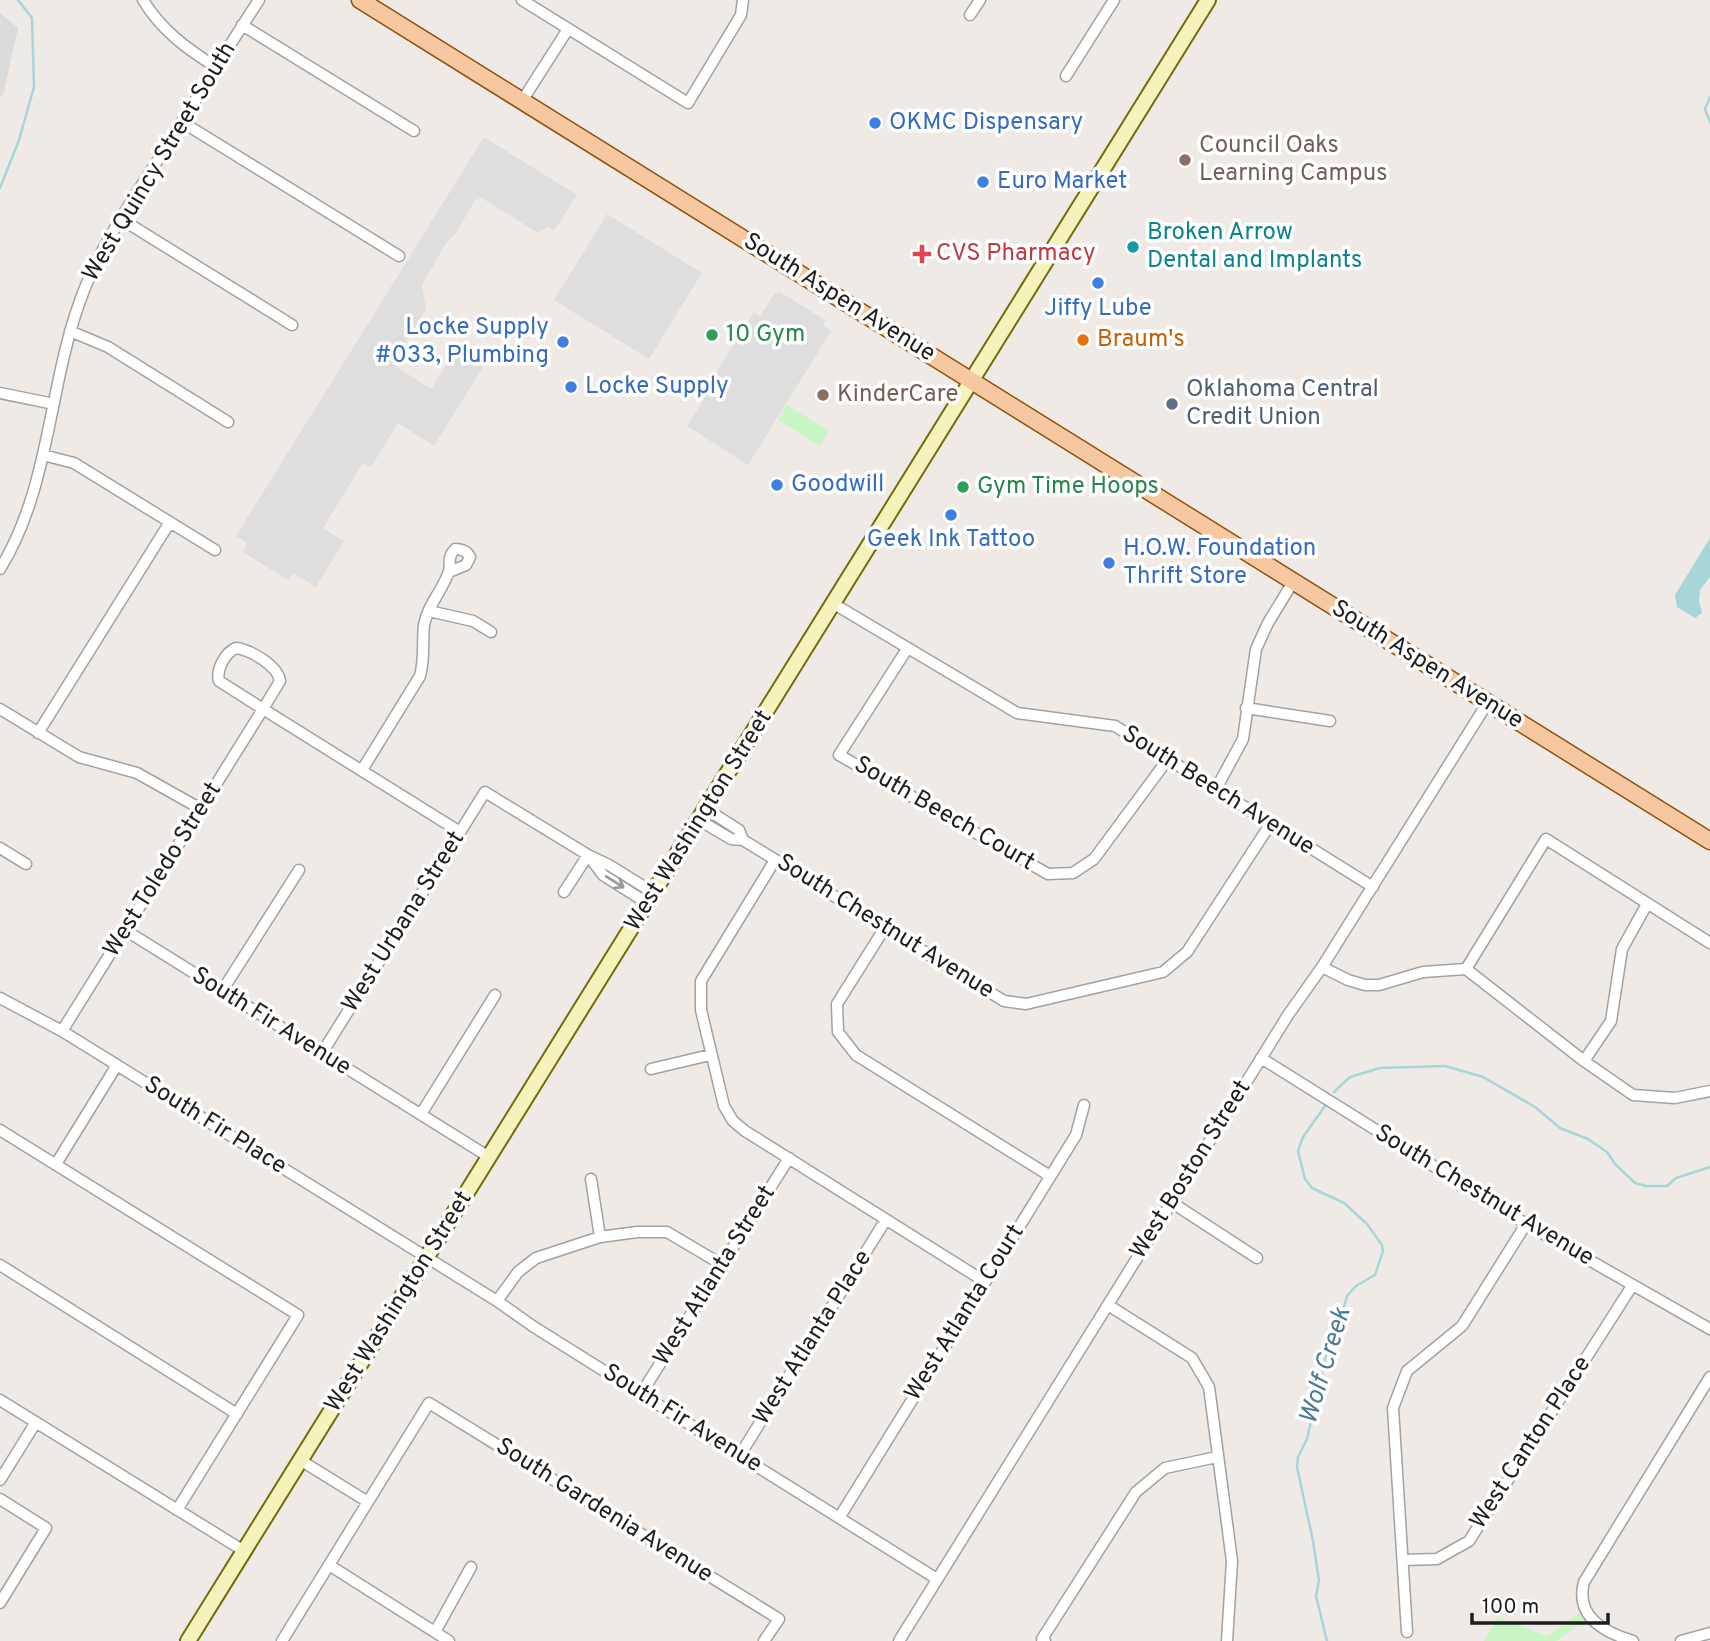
<svg xmlns="http://www.w3.org/2000/svg" width="1710" height="1641" font-family="Overpass,sans-serif">
	<rect width="100%" height="100%" fill="#efeae5"/>
	<path fill="#dcdbdb" d="M0,13L18,28L4,92L0,98Z"/>
	<path fill="#c7f6c4" d="M787,405L829,431L820,446L778,420Z
		M1580,1613L1585,1620L1556,1641H1484L1498,1617L1547,1636Z"/>
	<path fill="#dedede" d="M484,137L577,195L554,231L547,227L538,233L482,198L475,200L456,233L446,243L422,285L426,309L392,364L431,389L462,340L489,357L434,446L398,423L371,467L363,463L323,528L344,541L316,587L293,573L288,580L243,552L247,543L236,536Z
		M607,214L702,273L649,359L554,300Z
		M780,292L825,320L823,325L831,331L748,465L687,426L708,392L705,390L754,312L760,316L775,293Z"/>
	<path fill="#a8d5da" d="M1710,538V577L1700,590L1699,601L1702,613L1695,618L1677,607L1675,595Z"/>
	<g fill="none" stroke-linecap="round" stroke-linejoin="round">
		<path stroke="#a8d5da" stroke-width="2.5" d="M1710,97L1705,109L1710,122
			M0,188L19,140L34,87L32,18L18,0
			M1334,1092L1350,1077L1380,1068L1445,1066L1483,1077L1535,1107L1560,1128L1588,1139L1607,1152L1615,1164L1635,1183L1646,1186H1667L1676,1178L1710,1167
			M1325,1106L1303,1137L1298,1151L1305,1179L1312,1188L1344,1203L1367,1224L1382,1245L1383,1251L1375,1275L1356,1286L1347,1296L1339,1325L1329,1342L1307,1439L1298,1457L1297,1467L1313,1541L1319,1581L1316,1596L1327,1641"/>
		<defs>
			<path id="street" d="M143,0C161,30 187,49 216,67
				M522,0L688,103L741,15L743,0
				M970,15L980,0
				M242,25L414,131
				M1066,76L1114,0
				M522,101L568,29
				M182,122L399,256
				M121,219L292,325
				M70,331L108,347L228,422
				M0,393L54,404
				M43,455L74,463L215,550
				M0,569C50,488 48,389 80,301C97,252 127,209 154,166C189,111 223,55 259,0
				M834,604L1017,713L1115,726L1373,887
				M429,611L473,621L491,632
				M236,648C251,650 278,666 280,681L263,709L219,681C216,669 225,653 236,648Z
				M907,649L839,755L1048,874L1073,873L1094,859L1168,759
				M1246,708L1330,721
				M0,709L79,757L137,773L201,809
				M38,733L170,522
				M362,770L420,676C425,658 422,643 424,625C427,607 441,592 448,574C452,565 446,558 455,549C462,549 467,551 470,557L466,565L449,572
				M1216,789L1243,739L1256,649L1268,623L1293,582
				M706,809L739,830L743,840
				M699,820L731,839L743,840L1004,1001L1026,1004L1163,972L1187,952L1271,823
				M0,848L26,864
				M591,859L603,875L647,903
				M775,860L701,981V1010L724,1106L733,1121L745,1131L984,1281
				M564,892L588,855
				M884,929L837,1004L838,1032L856,1055L1050,1176
				M125,930L489,1157
				M1322,967L1348,980L1365,985H1379L1423,972L1466,969L1584,1061L1633,1095L1675,1098L1710,1091
				M1466,969L1546,839L1710,943
				M222,991L299,870
				M0,998L62,1031L497,1301L534,1327L937,1579
				M62,1031L263,709L460,832
				M322,1053L485,792L588,855L609,865L654,893
				M1261,1058L1526,1224L1710,1329
				M1584,1061L1611,1021L1622,949L1647,904
				M651,1069L710,1055
				M421,1114L495,995
				M0,1130L298,1315L177,1510
				M56,1164L117,1065
				M591,1179L600,1237
				M1171,1202L1257,1258
				M0,1265L237,1414
				M497,1301L518,1272L536,1258L600,1237L637,1232H667L721,1264
				M1108,1305L1192,1358L1209,1387L1232,1561L1227,1641
				M641,1394L789,1158
				M0,1400L244,1551
				M740,1455L885,1221
				M300,1460L368,1502
				M0,1480L36,1422
				M0,1499L46,1528L0,1603
				M839,1518L1076,1135L1084,1105
				M1403,1560L1437,1559L1469,1541L1632,1286
				M329,1565L449,1641
				M435,1632L471,1567
				M1407,1632L1393,1408L1407,1371L1462,1326L1526,1224
				M282,1641L429,1403L779,1619L764,1641
				M899,1641L1288,1015L1322,967L1488,702
				M1045,1641L1042,1639L1136,1492L1165,1468L1217,1457
				M1633,1641C1603,1632 1575,1616 1584,1582L1710,1377
				M1681,1641L1710,1633"/>
			<path id="secondary" d="M188,1641L1208,0"/>
			<path id="primary" d="M360,0L1710,841"/>
		</defs>
		<use href="#street" stroke="#a2a2a2" stroke-width="13"/>
		<use href="#secondary" stroke="#706e0b" stroke-width="18"/>
		<use href="#primary" stroke="#905209" stroke-width="19"/>
		<use href="#street" stroke="#fff" stroke-width="10"/>
		<use href="#secondary" stroke="#f6f2bc" stroke-width="14"/>
		<use href="#primary" stroke="#f6c8a2" stroke-width="16"/>
	</g>
	<defs><path id="oneway-shaft" d="M-6 0H5M1.5-3L5.5 0L1.5 3" fill="none" stroke-width="1.6" stroke-linecap="round" stroke-linejoin="round" transform="scale(1.75)"/></defs>
	<use stroke="#9a9a9a" href="#oneway-shaft" transform="translate(615 882) rotate(32)"/>
	<g fill="#3f7fe0" stroke="#fff" stroke-width="2.5">
		<circle cx="875" cy="123" r="7"/>
		<circle cx="983" cy="182" r="7"/>
		<circle cx="1098" cy="283" r="7"/>
		<circle cx="563" cy="342" r="7"/>
		<circle cx="571" cy="387" r="7"/>
		<circle cx="777" cy="485" r="7"/>
		<circle cx="951" cy="515" r="7"/>
		<circle cx="1109" cy="563" r="7"/>
	</g>
	<g fill="#8d6e63" stroke="#fff" stroke-width="2.5">
		<circle cx="1185" cy="160" r="7"/>
		<circle cx="823" cy="395" r="7"/>
	</g>
	<circle fill="#0f9aa8" stroke="#fff" stroke-width="2.5" cx="1133" cy="247" r="7"/>
	<path fill="#e0444e" stroke="#fff" stroke-width="2.5" d="M918.5 243.5h7v7h7v7h-7v7h-7v-7h-7v-7h7z"/>
	<g fill="#2e9e5b" stroke="#fff" stroke-width="2.5">
		<circle cx="712" cy="335" r="7"/>
		<circle cx="963" cy="487" r="7"/>
	</g>
	<circle fill="#e8710a" stroke="#fff" stroke-width="2.5" cx="1083" cy="340" r="7"/>
	<circle fill="#5c6f8a" stroke="#fff" stroke-width="2.5" cx="1172" cy="404" r="7"/>
	<g text-anchor="middle" dominant-baseline="central" stroke-width="7" stroke-linejoin="round" paint-order="stroke">
		<g font-size="24" fill="#366cbe" stroke="#fff" text-anchor="start">
			<text x="889" y="123">OKMC Dispensary</text>
			<text x="997" y="182">Euro Market</text>
			<text x="1098" y="309" text-anchor="middle">Jiffy Lube</text>
			<text x="549" y="328" text-anchor="end">Locke Supply<tspan x="549" dy="28">#033, Plumbing</tspan></text>
			<text x="585" y="387">Locke Supply</text>
			<text x="791" y="485">Goodwill</text>
			<text x="951" y="540" text-anchor="middle">Geek Ink Tattoo</text>
			<text x="1123" y="549">H.O.W. Foundation<tspan x="1123" dy="28">Thrift Store</tspan></text>
		</g>
		<g font-size="24" fill="#785e54" stroke="#fff" text-anchor="start">
			<text x="1199" y="146">Council Oaks<tspan x="1199" dy="28">Learning Campus</tspan></text>
			<text x="837" y="395">KinderCare</text>
		</g>
		<g font-size="24" fill="#1e1e1e" stroke="#fff">
			<text transform="translate(160 162) rotate(-59)">West Quincy Street South</text>
			<text transform="translate(839 298) rotate(32)">South Aspen Avenue</text>
			<text transform="translate(1427 665) rotate(32)">South Aspen Avenue</text>
			<text transform="translate(1218 791) rotate(32)">South Beech Avenue</text>
			<text transform="translate(944 814) rotate(30)">South Beech Court</text>
			<text transform="translate(699 821) rotate(-58)">West Washington Street</text>
			<text transform="translate(163 870) rotate(-58)">West Toledo Street</text>
			<text transform="translate(404 922) rotate(-58)">West Urbana Street</text>
			<text transform="translate(885 927) rotate(32)">South Chestnut Avenue</text>
			<text transform="translate(271 1022) rotate(32)">South Fir Avenue</text>
			<text transform="translate(215 1126) rotate(32)">South Fir Place</text>
			<text transform="translate(1191 1170) rotate(-58)">West Boston Street</text>
			<text transform="translate(1484 1196) rotate(31)">South Chestnut Avenue</text>
			<text transform="translate(715 1276) rotate(-58)">West Atlanta Street</text>
			<text transform="translate(399 1302) rotate(-58)">West Washington Street</text>
			<text transform="translate(965 1313) rotate(-58)">West Atlanta Court</text>
			<text transform="translate(813 1338) rotate(-58)">West Atlanta Place</text>
			<text transform="translate(682 1419) rotate(32)">South Fir Avenue</text>
			<text transform="translate(1531 1443) rotate(-57)">West Canton Place</text>
			<text transform="translate(604 1511) rotate(32)">South Gardenia Avenue</text>
		</g>
		<g font-size="24" fill="#0d838f" stroke="#fff" text-anchor="start">
			<text x="1147" y="233">Broken Arrow<tspan x="1147" dy="28">Dental and Implants</tspan></text>
		</g>
		<g font-size="24" fill="#be3a42" stroke="#fff" text-anchor="start">
			<text x="936" y="254">CVS Pharmacy</text>
		</g>
		<g font-size="24" fill="#27864d" stroke="#fff" text-anchor="start">
			<text x="726" y="335">10 Gym</text>
			<text x="977" y="487">Gym Time Hoops</text>
		</g>
		<g font-size="24" fill="#c56008" stroke="#fff" text-anchor="start">
			<text x="1097" y="340">Braum's</text>
		</g>
		<g font-size="24" fill="#4e5e75" stroke="#fff" text-anchor="start">
			<text x="1186" y="390">Oklahoma Central<tspan x="1186" dy="28">Credit Union</tspan></text>
		</g>
		<g font-size="26" font-style="italic" fill="#4a7b9a" stroke="#fff">
			<text transform="translate(1326 1366) rotate(-73)">Wolf Creek</text>
		</g>
	</g>
	<path d="M1472 1613v10h136v-10" fill="none" stroke="#1e1e1e" stroke-width="3.5"/>
	<text x="1482" y="1613" font-size="21" fill="#1e1e1e" stroke="#ffffff" stroke-width="5" paint-order="stroke">100 m</text>
</svg>
